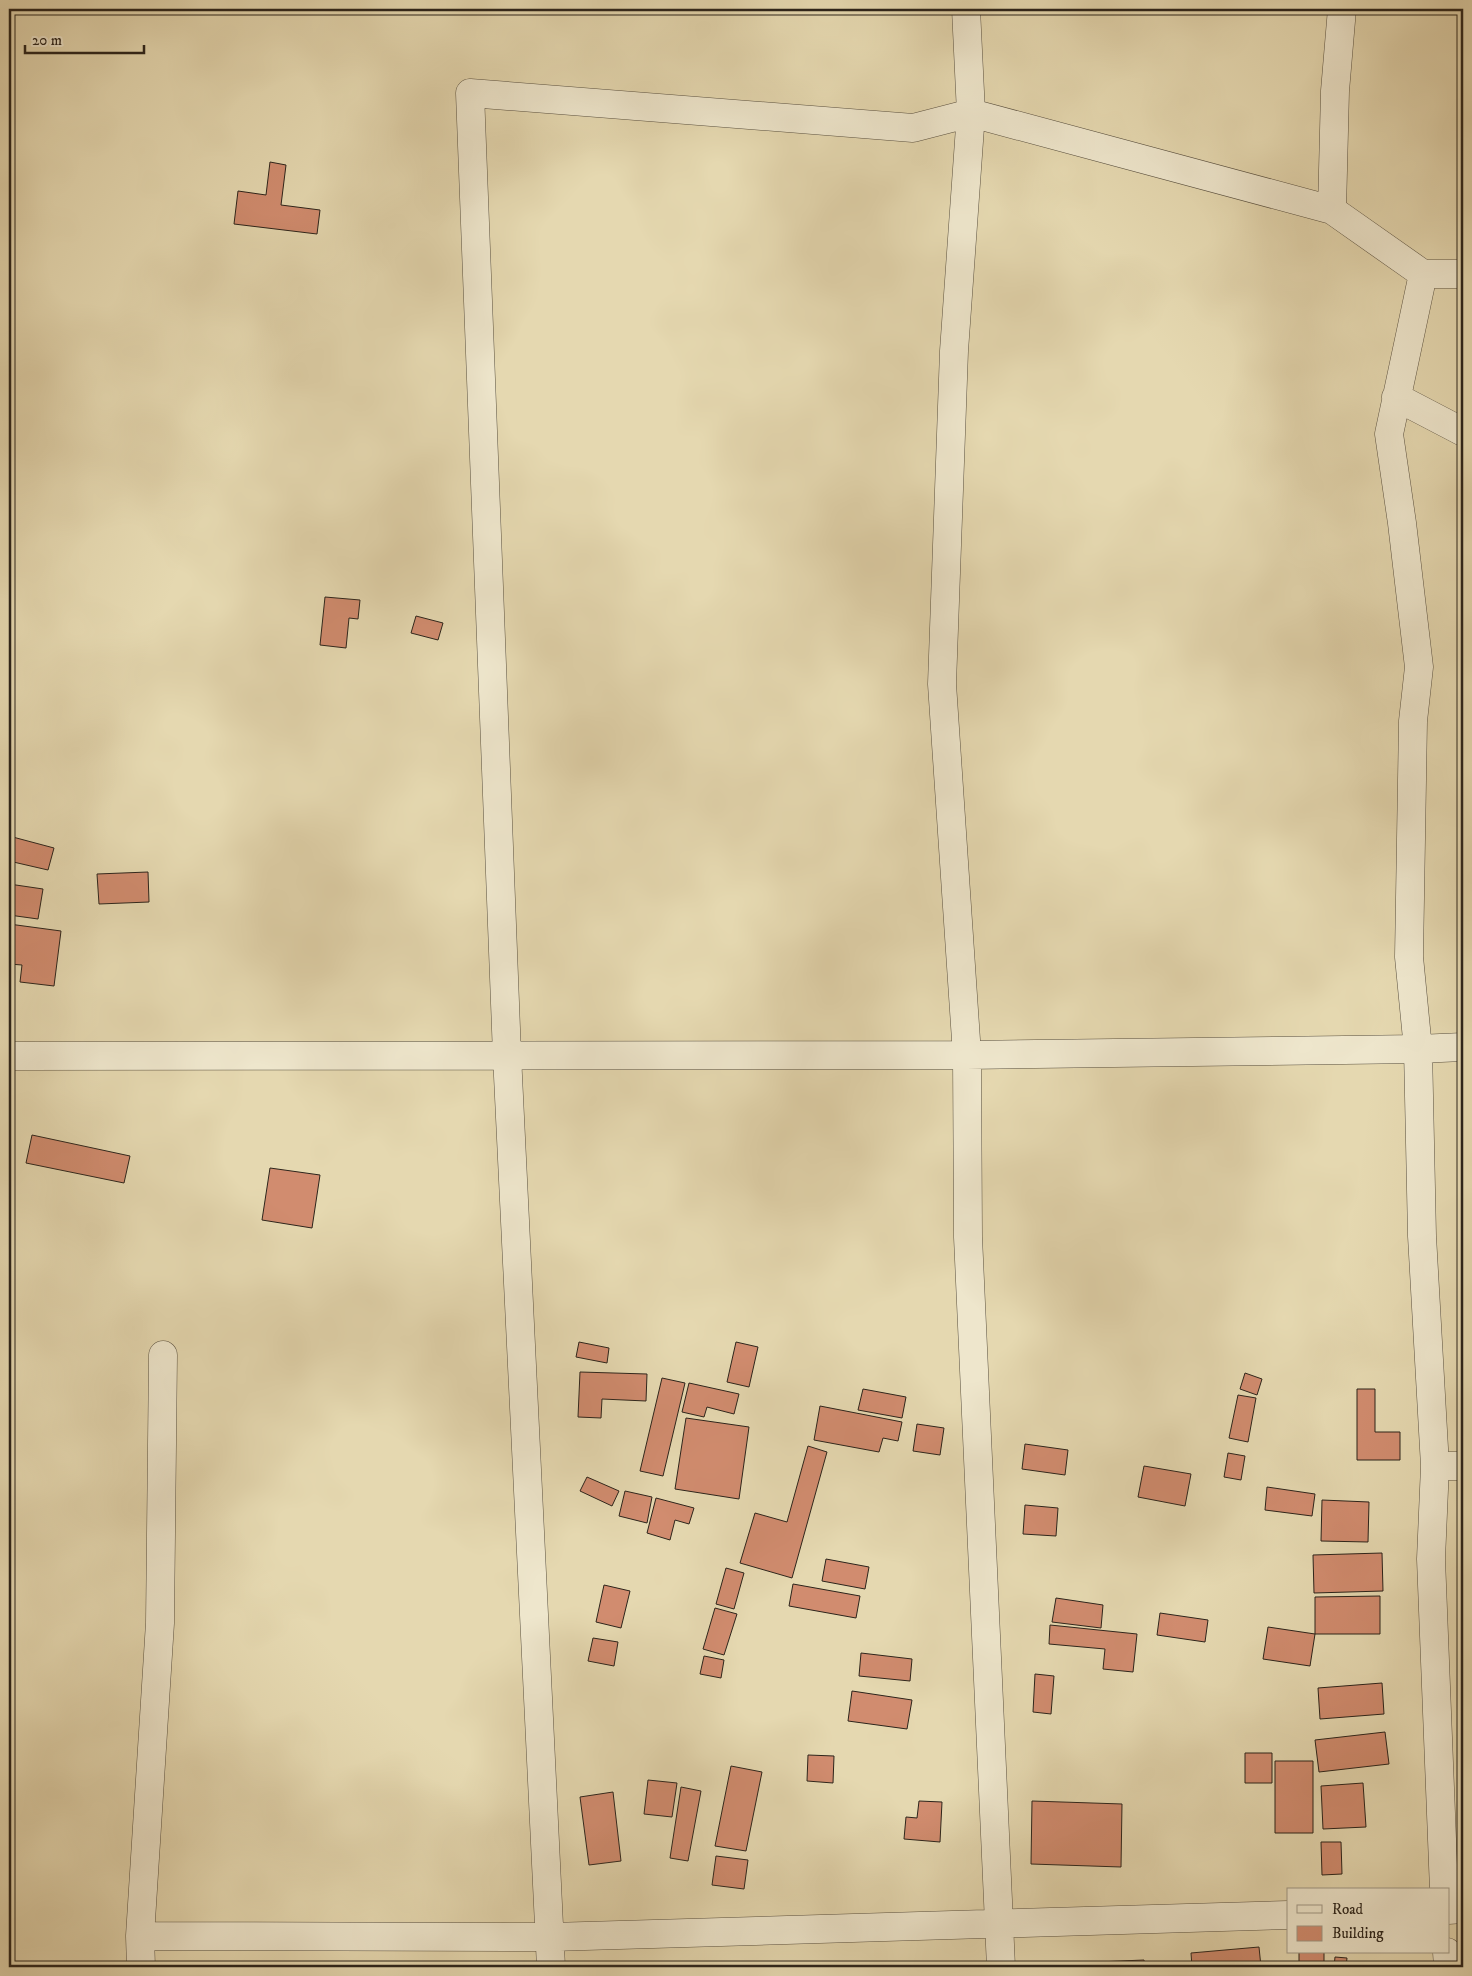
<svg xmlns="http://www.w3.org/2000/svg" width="1472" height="1976" font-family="'IM FELL DW Pica',serif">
	<rect width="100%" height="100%" fill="#e5d8b0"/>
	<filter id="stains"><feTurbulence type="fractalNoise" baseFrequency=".004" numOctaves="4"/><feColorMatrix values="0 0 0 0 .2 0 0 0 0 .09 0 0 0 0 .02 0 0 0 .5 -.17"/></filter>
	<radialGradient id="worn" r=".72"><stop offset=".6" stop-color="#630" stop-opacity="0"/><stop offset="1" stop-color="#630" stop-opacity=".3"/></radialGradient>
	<path fill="#d18c6f" stroke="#2c241b" d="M270,162L286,165L281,205L320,210L317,234L234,224L238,191L266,195Z
		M325,597L360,600L358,619L349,618L346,648L320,645Z
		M416,616L443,623L438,640L411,633Z
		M9,836L54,848L48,870L9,861Z
		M148,872L149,902L99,904L97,874Z
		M9,884L43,889L38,919L9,915Z
		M9,924L61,931L54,986L20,982L22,965L9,964Z
		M32,1135L130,1156L124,1183L26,1163Z
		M270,1168L320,1175L312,1228L262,1220Z
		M579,1342L609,1348L607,1363L576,1357Z
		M736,1342L758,1347L749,1387L727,1382Z
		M580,1372L647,1374L646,1401L602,1399L601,1418L578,1417Z
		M1245,1373L1262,1379L1257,1395L1240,1389Z
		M662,1378L685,1383L663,1476L640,1471Z
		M689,1383L739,1394L734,1414L707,1407L704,1417L682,1412Z
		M863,1389L906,1397L902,1418L858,1410Z
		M1357,1389H1375V1432H1400V1460H1357Z
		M1238,1395L1256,1398L1248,1442L1229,1438Z
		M820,1406L902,1422L898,1441L883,1438L879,1452L814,1440Z
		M686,1418L749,1427L739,1499L675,1489Z
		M917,1424L944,1428L940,1455L913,1451Z
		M1025,1444L1068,1450L1065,1475L1022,1469Z
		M808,1446L827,1452L792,1578L740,1563L755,1513L787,1522Z
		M1228,1453L1245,1456L1241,1480L1224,1477Z
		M1144,1466L1191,1474L1185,1506L1138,1497Z
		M587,1477L619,1491L612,1506L580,1491Z
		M1267,1487L1315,1494L1312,1516L1265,1510Z
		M625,1491L652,1497L647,1523L619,1516Z
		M656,1498L694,1508L689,1524L675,1520L670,1540L647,1533Z
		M1322,1500L1369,1502L1368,1542L1321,1541Z
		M1025,1505L1058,1508L1056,1536L1023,1534Z
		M1382,1553L1383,1591L1314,1593L1313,1555Z
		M826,1559L869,1567L865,1589L822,1581Z
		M726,1568L744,1573L734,1609L716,1604Z
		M793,1584L860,1596L856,1618L789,1606Z
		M604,1585L630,1591L621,1628L596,1622Z
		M1380,1596V1634H1315V1597Z
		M1056,1598L1103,1605L1101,1628L1052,1622Z
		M715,1608L737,1614L724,1655L703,1649Z
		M1160,1613L1208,1620L1205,1642L1157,1635Z
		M1050,1625L1137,1634L1133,1672L1103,1669L1105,1649L1049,1644Z
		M1268,1627L1315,1634L1310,1666L1263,1659Z
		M593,1638L618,1642L614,1666L588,1661Z
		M861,1653L912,1659L910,1681L859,1676Z
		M704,1656L724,1660L721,1678L700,1674Z
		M1035,1674L1054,1676L1051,1714L1033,1712Z
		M1382,1683L1384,1714L1320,1719L1318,1688Z
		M852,1691L912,1700L907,1729L848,1721Z
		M1385,1732L1389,1764L1319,1772L1315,1740Z
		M1245,1753H1272V1783H1245Z
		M808,1755L834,1756L833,1783L807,1781Z
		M1275,1761H1313V1833H1275Z
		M731,1766L762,1772L746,1851L715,1846Z
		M648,1780L677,1783L672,1817L644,1814Z
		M1363,1783L1366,1827L1323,1829L1321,1786Z
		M681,1787L701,1791L688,1861L670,1858Z
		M613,1792L621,1861L589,1865L580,1797Z
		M919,1801L942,1802L940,1842L904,1839L906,1817L917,1818Z
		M1032,1801L1122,1804L1121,1867L1031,1864Z
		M1321,1842H1341L1342,1874L1322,1875Z
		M716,1856L748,1860L744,1889L712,1885Z
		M1259,1947L1261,1967H1276H1192L1191,1953Z
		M1299,1952H1324V1967H1299Z
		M1335,1957L1347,1958L1346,1967H1334Z
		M1144,1960L1145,1967H1098L1097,1962Z
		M1036,1964H1077V1967H1036Z"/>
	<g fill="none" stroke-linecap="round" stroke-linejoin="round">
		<defs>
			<path id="minor" d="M1342,9L1335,91L1332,210L1423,274H1463
				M1423,274L1389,434L1402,523L1419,667L1413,721L1409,957L1418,1049L1422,1236L1435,1466L1431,1559L1444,1890
				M1396,397L1463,432
				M9,1056L967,1055L1418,1049L1463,1047
				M1435,1466H1463
				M1448,1910L1463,1909
				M140,1936L551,1937L1288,1915
				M1447,1952L1448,1967
				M141,1967L140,1936L160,1623L163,1355
				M551,1967L507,1055L470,93L913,128L971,113L966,9
				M1001,1967L968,1237L967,1055L942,684L954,351L971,113L1332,210"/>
		</defs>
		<use href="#minor" stroke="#5a5140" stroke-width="29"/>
		<use href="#minor" stroke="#eee6cc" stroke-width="28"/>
	</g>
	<rect width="1472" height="1976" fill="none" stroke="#e5d8b0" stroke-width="30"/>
	<rect x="10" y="10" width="1452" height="1956" fill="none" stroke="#2c241b" stroke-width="2.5"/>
	<rect x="15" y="15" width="1442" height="1946" fill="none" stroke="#2c241b"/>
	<rect x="1287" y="1888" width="162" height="65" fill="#eee6cc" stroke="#a09885"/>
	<rect x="1297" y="1905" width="25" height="8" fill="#eee6cc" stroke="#a09885"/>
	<text x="1332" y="1914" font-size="15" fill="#2c241b">Road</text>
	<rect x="1297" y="1926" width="25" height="15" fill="#d18c6f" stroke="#a09885"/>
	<text x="1332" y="1938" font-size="15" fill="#2c241b">Building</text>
	<path d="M25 45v8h119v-8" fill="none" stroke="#2c241b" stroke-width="2.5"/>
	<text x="32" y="45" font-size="15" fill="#2c241b" stroke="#eee6cc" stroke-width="4" paint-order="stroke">20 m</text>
	<rect width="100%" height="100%" filter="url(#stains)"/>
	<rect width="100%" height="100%" fill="url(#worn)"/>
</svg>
